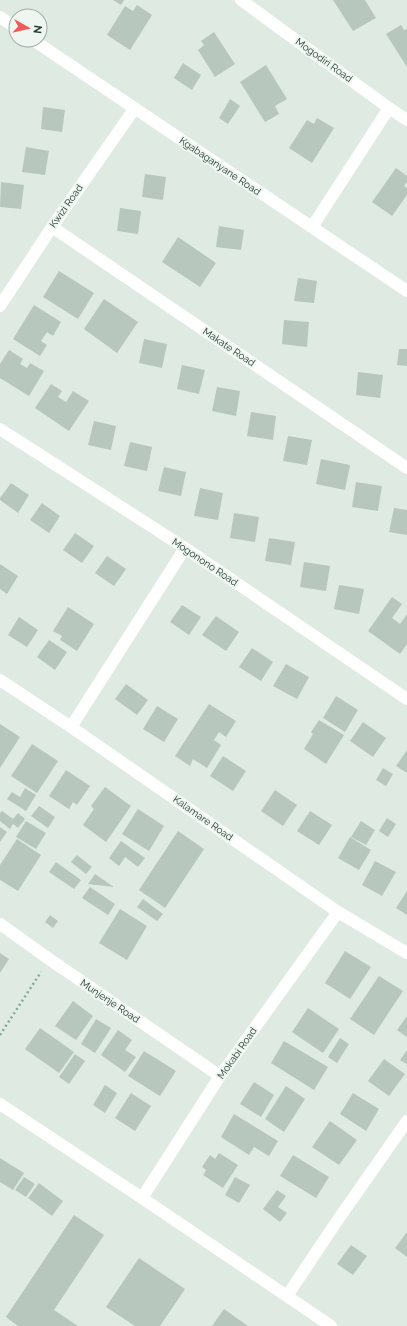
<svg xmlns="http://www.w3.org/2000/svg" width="407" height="1326" font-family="Raleway,sans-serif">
	<rect width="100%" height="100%" fill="#dfeae2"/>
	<path fill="#b7c7bd" d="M113,0H124L121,5Z
		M333,0H365L376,18L353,31Z
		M137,5L152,15L130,50L107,35L125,6L133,11Z
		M401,25L404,30L407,29V67L386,34Z
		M214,32L235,64L215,77L198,50L204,45L201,41Z
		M183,63L201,75L192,90L174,78Z
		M266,65L287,99L275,106L279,114L265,122L240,82Z
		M230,99L240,106L228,124L219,118Z
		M43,107L65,110L62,132L41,129Z
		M317,118L334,128L312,163L289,148L307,120L314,124Z
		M26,147L49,151L45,175L22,172Z
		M396,168L407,176V182L404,186L407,188V195L392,216L372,202Z
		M145,174L166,177L163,200L142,197Z
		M1,182L24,185L21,209L0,207Z
		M120,208L141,211L138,234L117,231Z
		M219,226L244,230L241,250L216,247Z
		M178,237L216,263L200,287L162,262Z
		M59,271L94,293L78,319L43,297Z
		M298,278L317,281L314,303L294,301Z
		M104,299L138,322L117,353L84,329Z
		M34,305L61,322L53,336L47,332L41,341L47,345L40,356L13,339Z
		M284,320L309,322L307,347L282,344Z
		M144,339L167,344L162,368L139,363Z
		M399,349H407V366L397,365Z
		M9,350L23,359L20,364L27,368L30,363L44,371L29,396L0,378V364Z
		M182,365L205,370L199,394L177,389Z
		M358,372L383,375L380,398L356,395Z
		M51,384L62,391L58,397L66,402L73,391L89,401L69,431L35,408Z
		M217,387L240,391L236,416L212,411Z
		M251,412L276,416L273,440L247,436Z
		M94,421L116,426L111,450L88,445Z
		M288,436L312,440L307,465L283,461Z
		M130,442L152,447L147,471L124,466Z
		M321,459L350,465L345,490L316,484Z
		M164,467L186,472L181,496L158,491Z
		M356,482L382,486L378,511L352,507Z
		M11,483L29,495L18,513L0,500V498Z
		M200,488L223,493L218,520L194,516Z
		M42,503L60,516L49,533L30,520Z
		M394,508L407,510V535L389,532Z
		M234,513L259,517L255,542L230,538Z
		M75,533L94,546L82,563L63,550Z
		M269,538L295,542L291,565L265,561Z
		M107,556L126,569L114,586L95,573Z
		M304,562L330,566L326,591L300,587Z
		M0,564L18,576L7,594L0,589Z
		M339,585L364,589L359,614L334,609Z
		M392,597L402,604L392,618L400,624L407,614V644L400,654L368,631Z
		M182,605L201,617L189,635L170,622Z
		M68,607L94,624L77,651L60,640L62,636L53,631Z
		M216,616L239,632L226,651L202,635Z
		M19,617L38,630L27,647L8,635Z
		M49,640L67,652L55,670L37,657Z
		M252,648L273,662L261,681L239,667Z
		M286,664L309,677L297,699L273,686Z
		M126,684L148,700L137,715L115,699Z
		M336,696L358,710L345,732L323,718Z
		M209,704L236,721L226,737L219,732L214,740L221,745L207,768L193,759L190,766L175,756Z
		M157,706L178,719L164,742L143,729Z
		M319,720L344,735L326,764L304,749L313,734L311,732Z
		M363,722L386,738L373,757L350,741Z
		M0,724L20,737L0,768Z
		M32,744L58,761L37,793L11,776Z
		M407,750V773L396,766Z
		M223,756L246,771L233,791L210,776Z
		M383,768L393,774L386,786L376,780Z
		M66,770L90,786L77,805L73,802L69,809L49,796Z
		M105,787L131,806L106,842L83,825L94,809L91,806Z
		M25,788L36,795L26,811L7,799L12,792L20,797Z
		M275,790L297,805L283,826L261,811Z
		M39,806L55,817L48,828L31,816Z
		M138,809L164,826L149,851L122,834Z
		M2,811L13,819L18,813L25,819L18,828L13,824L10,829L0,821V813Z
		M310,811L332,825L319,845L297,831Z
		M387,818L396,824L388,837L379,831Z
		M26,821L46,833L36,849L16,837Z
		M361,821L375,830L366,845L351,837Z
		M0,827L7,832L0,842Z
		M178,831L204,849L165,908L139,890Z
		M350,837L371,850L359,870L338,858Z
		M17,839L41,855L18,891L0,880V865Z
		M121,841L145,858L138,867L125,857L119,866L109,858Z
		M77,855L92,867L86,874L71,862Z
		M375,861L396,872L382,896L362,885Z
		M56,862L81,880L74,889L49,872Z
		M95,874L114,887L88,884Z
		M90,887L115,904L108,915L82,898Z
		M407,891V915L396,908Z
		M143,899L163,914L157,921L137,907Z
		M120,909L147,926L127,960L99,943Z
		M50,915L58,921L53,928L45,922Z
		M345,951L371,967L350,999L325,983Z
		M0,953L9,959L0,973Z
		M379,976L403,991L374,1035L350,1019Z
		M73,1001L93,1016L76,1040L55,1026Z
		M308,1008L339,1029L323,1053L292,1032Z
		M407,1016V1037L397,1030Z
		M96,1019L111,1028L95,1053L81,1044Z
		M40,1028L74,1052L59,1073L25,1049Z
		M118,1030L132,1040L125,1050L136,1057L125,1072L101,1055Z
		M340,1038L349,1044L337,1063L328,1057Z
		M284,1041L328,1067L314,1090L271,1063Z
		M407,1050V1064L400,1060Z
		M144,1051L176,1071L160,1096L128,1076Z
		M75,1054L85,1061L69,1084L59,1077Z
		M384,1059L405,1074L389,1096L368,1081Z
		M254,1082L274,1095L261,1117L240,1104Z
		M105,1085L117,1093L105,1113L93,1105Z
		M286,1086L305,1099L284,1132L265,1119Z
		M131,1093L151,1106L135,1131L115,1118Z
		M353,1093L379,1109L366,1131L340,1114Z
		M234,1114L278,1141L269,1156L254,1147L249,1155L221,1137Z
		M330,1121L357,1140L339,1165L312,1147Z
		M219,1153L238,1165L223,1188L203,1175L206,1170L202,1167L210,1155L215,1159Z
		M293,1155L329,1177L316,1198L280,1176Z
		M0,1158L24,1173L13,1190L0,1182Z
		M24,1177L35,1184L26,1197L15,1190Z
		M235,1177L250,1185L239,1203L225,1195Z
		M39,1183L63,1201L52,1216L28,1198Z
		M277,1190L286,1196L278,1207L287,1213L280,1222L263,1209Z
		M74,1215L104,1235L54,1310L78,1326H18L6,1317Z
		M407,1232V1257L395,1248Z
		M351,1245L367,1256L353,1275L337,1264Z
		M139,1258L185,1289L160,1326H135L106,1307Z
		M224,1309L248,1326H212Z"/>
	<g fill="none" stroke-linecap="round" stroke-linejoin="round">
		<path stroke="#80ac93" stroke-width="2.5" stroke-dasharray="2 3" stroke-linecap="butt" d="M0,1035L41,972"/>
		<path stroke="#fff" stroke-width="12" d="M241,0L389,108L407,120
			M0,17L16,28
			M33,40L407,291
			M52,227L407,468
			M312,227L389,108
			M0,306L52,227L135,108
			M0,429L185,548L407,699
			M0,680L71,727L338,912L407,953
			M71,727L185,548
			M0,924L49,959L220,1076
			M0,1104L142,1198L331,1326
			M142,1198L220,1076L338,912
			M287,1296L335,1224L407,1121"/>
	</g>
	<g text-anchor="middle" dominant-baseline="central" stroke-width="4" stroke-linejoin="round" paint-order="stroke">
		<g font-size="10" fill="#21392c" stroke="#eff6f1">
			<text transform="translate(324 60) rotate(36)">Mogodiri Road</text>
			<text transform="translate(220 166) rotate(34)">Kgabaganyane Road</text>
			<text transform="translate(66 206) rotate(-55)">Kwizi Road</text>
			<text transform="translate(229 347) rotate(34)">Makate Road</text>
			<text transform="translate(205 562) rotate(34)">Mogonono Road</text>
			<text transform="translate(203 818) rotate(35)">Kalamare Road</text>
			<text transform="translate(110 1001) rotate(34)">Munjenje Road</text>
			<text transform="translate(237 1053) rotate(-55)">Mokabi Road</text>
		</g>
	</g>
	<g transform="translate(28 28) rotate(98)"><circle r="19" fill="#eff6f1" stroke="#9daaa2"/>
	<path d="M0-3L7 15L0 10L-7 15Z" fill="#ed5a5a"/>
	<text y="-6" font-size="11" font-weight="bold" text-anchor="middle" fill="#21392c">N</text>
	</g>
</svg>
